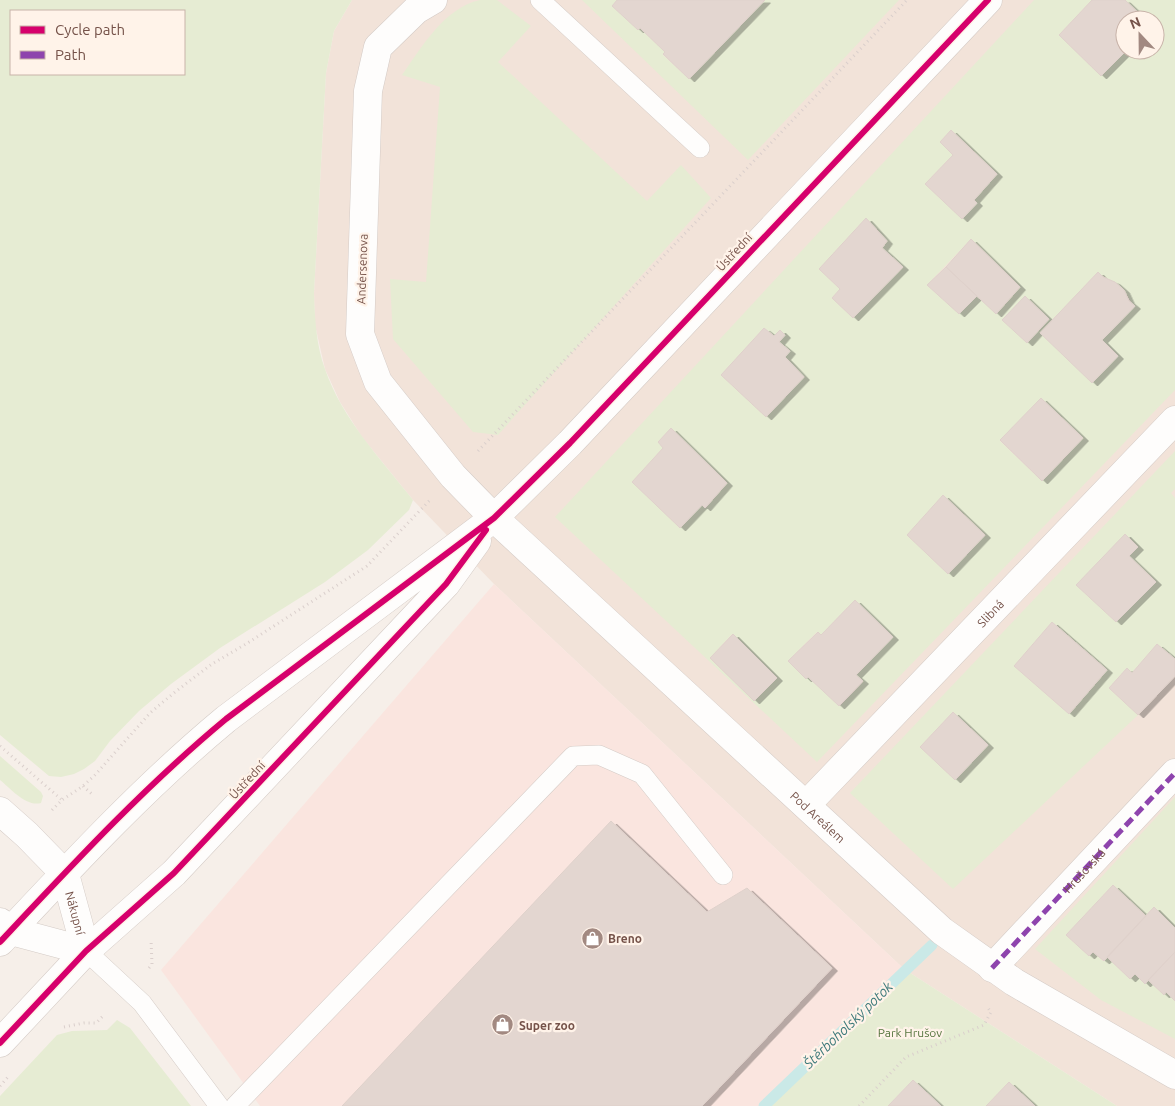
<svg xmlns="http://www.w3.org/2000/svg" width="1175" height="1106" font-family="Ubuntu,sans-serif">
	<defs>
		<filter id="shadow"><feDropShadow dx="5.5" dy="3" stdDeviation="0" flood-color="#0004"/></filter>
	</defs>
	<rect width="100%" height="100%" fill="#f6efe9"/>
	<path fill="#f2e3d9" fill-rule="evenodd" d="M352,0H1175V1106H1117L904,969L494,584L413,500L362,437L340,402L325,369L315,325L314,293L326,73L334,31ZM1125,20H1155V50H1125Z"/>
	<path fill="#fae5df" d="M494,584L904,969L768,1106H260L161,970Z"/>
	<path fill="#e6ecd3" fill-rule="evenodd" d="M0,0H352L334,31L326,73L314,293C315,319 316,345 325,369C342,419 381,459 413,500L409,510L368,550L325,582L220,648L171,684L139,711L110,741L95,761L84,769L74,774L61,777L49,776L0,735ZM11,11H184V74H11Z
		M480,0H497L531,26L498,62L647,201L681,165L711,198L498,435L473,432L393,339L390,279L426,282L440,87L402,75C422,47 444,8 480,0Z
		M582,0H617L612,6L638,30L640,28L665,52L663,55L689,79L765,0H899L748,160Z
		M1034,0H1092L1059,35L1101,76L1127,50H1155V20H1146L1125,0H1175V390L817,762L555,517ZM951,130L997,174L974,200L977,203L962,218L925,184L953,155L940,142ZM866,218L887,241L882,248L902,267L853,318L832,298L840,289L819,269ZM971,239L1020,287L996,314L977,296L959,314L927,285ZM1098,272C1105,279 1116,281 1123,289C1128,295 1129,301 1135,306L1102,340L1040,333ZM1025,297L1049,319L1027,343L1003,320ZM764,328L774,336L780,330L785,335L779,342L789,351L785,357L804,377L766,417L721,375ZM1041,399L1083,438L1042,481L1000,441ZM671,428L727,483L706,508L702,505L680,528L632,482L663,448L658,442ZM943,496L948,574L907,535ZM855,600L893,637L856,675L863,682L840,706L808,677L806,679L788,661L817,632L821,635ZM732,634L777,678L754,701L710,658Z
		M1175,451V489L1171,493L1175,498V659L1157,644L1132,673L1127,668L1109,688L1138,715L953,889L850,793ZM1138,547L1129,556L1156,582L1116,622L1077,584ZM1052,622L1107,670L1069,714L1014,666ZM953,712L988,745L955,780L920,747Z
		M0,756L41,792L43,796L41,803C26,807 11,789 0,780Z
		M1175,797V928L1154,908L1146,916L1113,885L1066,935L1089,956L1093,952L1103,961L1107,957L1130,979L1135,974L1144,983L1148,980L1164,995L1166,992L1175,1001V1039L1101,1000L1035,949Z
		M904,969L1117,1106H1035L1009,1082L986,1106H941L913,1080L888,1106H768Z
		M117,1020L130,1028L191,1106H0V1096L57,1035L72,1031L107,1030Z"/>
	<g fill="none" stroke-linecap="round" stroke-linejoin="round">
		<path stroke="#cae9e7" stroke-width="11" d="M764,1106L932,945"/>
	</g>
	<path fill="#e3d6d0" stroke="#dfd1cb" filter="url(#shadow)" d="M617,0H765L689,79L663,54L665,52L640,28L638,30L612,6Z
		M1092,0H1125L1146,20H1125V50H1127L1101,76L1059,35Z
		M951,130L997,174L974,200L977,203L962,219L925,184L953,155L940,142Z
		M866,218L887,241L882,248L903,267L853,318L832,298L840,289L819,269Z
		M971,239L1020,287L996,314L946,267Z
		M946,267L977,296L959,314L927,285Z
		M1098,272L1103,277L1115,282L1124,290L1129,301L1135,306L1102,340L1118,356L1092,383L1040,333Z
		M1025,296L1049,319L1027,343L1002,320Z
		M764,328L774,336L780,330L785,335L779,342L790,351L785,357L804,377L766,417L721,375Z
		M1041,398L1083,438L1042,481L1000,440Z
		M671,428L727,483L705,508L702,505L680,528L632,482L663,448L658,442Z
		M943,495L985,535L948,574L907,535Z
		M1125,534L1138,547L1129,556L1156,582L1116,622L1076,585Z
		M855,600L893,637L856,675L863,681L839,706L808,677L806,679L788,661L818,632L821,635Z
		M1052,622L1107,670L1069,714L1014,666Z
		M733,634L777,678L754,701L710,658Z
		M1157,644L1175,659V676L1138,715L1109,688L1127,668L1132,673Z
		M953,712L988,745L955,780L920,747Z
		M611,821L707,912L747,888L832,968L702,1106H342Z
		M1113,885L1146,916L1104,961L1093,952L1089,956L1066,935Z
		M1154,907L1175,928V952L1145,984L1135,974L1130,979L1107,957Z
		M1175,952V1001L1166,992L1164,995L1148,980Z
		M913,1080L941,1106H888Z
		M1009,1082L1035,1106H986Z"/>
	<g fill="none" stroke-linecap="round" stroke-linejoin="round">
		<defs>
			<path id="service" d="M540,0L700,148
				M86,951L142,1003L219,1106
				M235,1106L573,756L599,755L642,774L723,875"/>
			<g id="minor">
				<path id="s1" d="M433,0L416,10L378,47L368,91L360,334L378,382L453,476L494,518L942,931L1014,982L1175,1075"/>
				<path id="s2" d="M806,805L1175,420"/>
				<path id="s3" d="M0,811L27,835L65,874L86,951"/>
				<path d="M0,922L11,931L86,951"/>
				<path id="s4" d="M992,968L1175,773"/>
			</g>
			<path id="tertiary" d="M0,942C72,865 144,787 226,719L494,518L570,443L988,0
				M0,1043L86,951L174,873L446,584L477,541"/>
		</defs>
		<use href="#service" stroke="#d4cbc6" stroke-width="20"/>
		<use href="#minor" stroke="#d4cbc6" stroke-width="29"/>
		<use href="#tertiary" stroke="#d4cbc6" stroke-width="29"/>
		<path stroke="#dacfcc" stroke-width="3" stroke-dasharray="1 4" stroke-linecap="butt" d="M478,451L907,0
			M0,746L62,800
			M83,786L94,796
			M52,810L62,800L83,786L96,774L150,713L175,692L212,664L246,644L367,566L430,500
			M149,968L152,964L151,940
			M64,1027L84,1023H96L103,1016
			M0,1086L8,1077
			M859,1106L906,1057L984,1025L991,1012L988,1008"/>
		<use href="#service" stroke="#fefdfc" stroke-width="19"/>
		<use href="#minor" stroke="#fefdfc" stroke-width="28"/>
		<use href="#tertiary" stroke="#fefdfc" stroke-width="28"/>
		<path stroke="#8e44ad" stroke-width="5" stroke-dasharray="10 5" stroke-linecap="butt" d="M992,968L1175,773"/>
		<defs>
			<path id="cycleway" d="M0,942C72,865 144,787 226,719L494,518L570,443L988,0
				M0,1043L86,951L174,873L446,584L486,530"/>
		</defs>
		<use href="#cycleway" stroke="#fff3e9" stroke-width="9"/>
		<use href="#cycleway" stroke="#d6006c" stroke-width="6"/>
	</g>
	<defs>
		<symbol id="shop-disc" viewBox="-11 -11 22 22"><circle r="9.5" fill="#a28981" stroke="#fff3e9"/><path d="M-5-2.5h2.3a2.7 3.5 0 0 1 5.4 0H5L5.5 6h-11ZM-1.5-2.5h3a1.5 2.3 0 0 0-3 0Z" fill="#fff"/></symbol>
	</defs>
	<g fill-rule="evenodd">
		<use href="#shop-disc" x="580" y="926" width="25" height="25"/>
		<use href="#shop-disc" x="490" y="1012" width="25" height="25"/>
	</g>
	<g text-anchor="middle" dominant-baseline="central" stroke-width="4.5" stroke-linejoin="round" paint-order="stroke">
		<g font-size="12" fill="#755249" stroke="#fff3e9">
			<text transform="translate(734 252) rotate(-47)">Ústřední</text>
			<text transform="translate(362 269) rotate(-88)">Andersenova</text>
			<text stroke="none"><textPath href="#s2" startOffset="266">Slibná</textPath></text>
			<text transform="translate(247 780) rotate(-47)">Ústřední</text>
			<text stroke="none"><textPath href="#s1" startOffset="1032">Pod Areálem</textPath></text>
			<text stroke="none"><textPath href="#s4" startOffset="134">Hrušovská</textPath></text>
			<text stroke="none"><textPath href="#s3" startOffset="131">Nákupní</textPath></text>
		</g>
		<g font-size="12" font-weight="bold" fill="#755249" stroke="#fff3e9" text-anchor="start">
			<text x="608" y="938">Breno</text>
			<text x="519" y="1025">Super zoo</text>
		</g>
		<g font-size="12" fill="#56743e" stroke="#fff3e9">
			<text x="910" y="1032">Park Hrušov</text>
		</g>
		<g font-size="14" font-style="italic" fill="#3c797a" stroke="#fff3e9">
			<text transform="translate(848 1025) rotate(-44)">Štěrboholský potok</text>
		</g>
	</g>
	<rect x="10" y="10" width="175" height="65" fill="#fff3e9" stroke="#c8b3a9"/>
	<rect x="20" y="26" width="25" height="8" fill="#d6006c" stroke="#c8b3a9"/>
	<text x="55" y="35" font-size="15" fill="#755249">Cycle path</text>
	<rect x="20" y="51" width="25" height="8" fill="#8e44ad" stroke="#c8b3a9"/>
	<text x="55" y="60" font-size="15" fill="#755249">Path</text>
	<g transform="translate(1140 35) rotate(338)"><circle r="24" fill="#fff3e9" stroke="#c8b3a9"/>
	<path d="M0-4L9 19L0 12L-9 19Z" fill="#a28981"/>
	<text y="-8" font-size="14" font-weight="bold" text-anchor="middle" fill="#755249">N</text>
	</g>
</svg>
